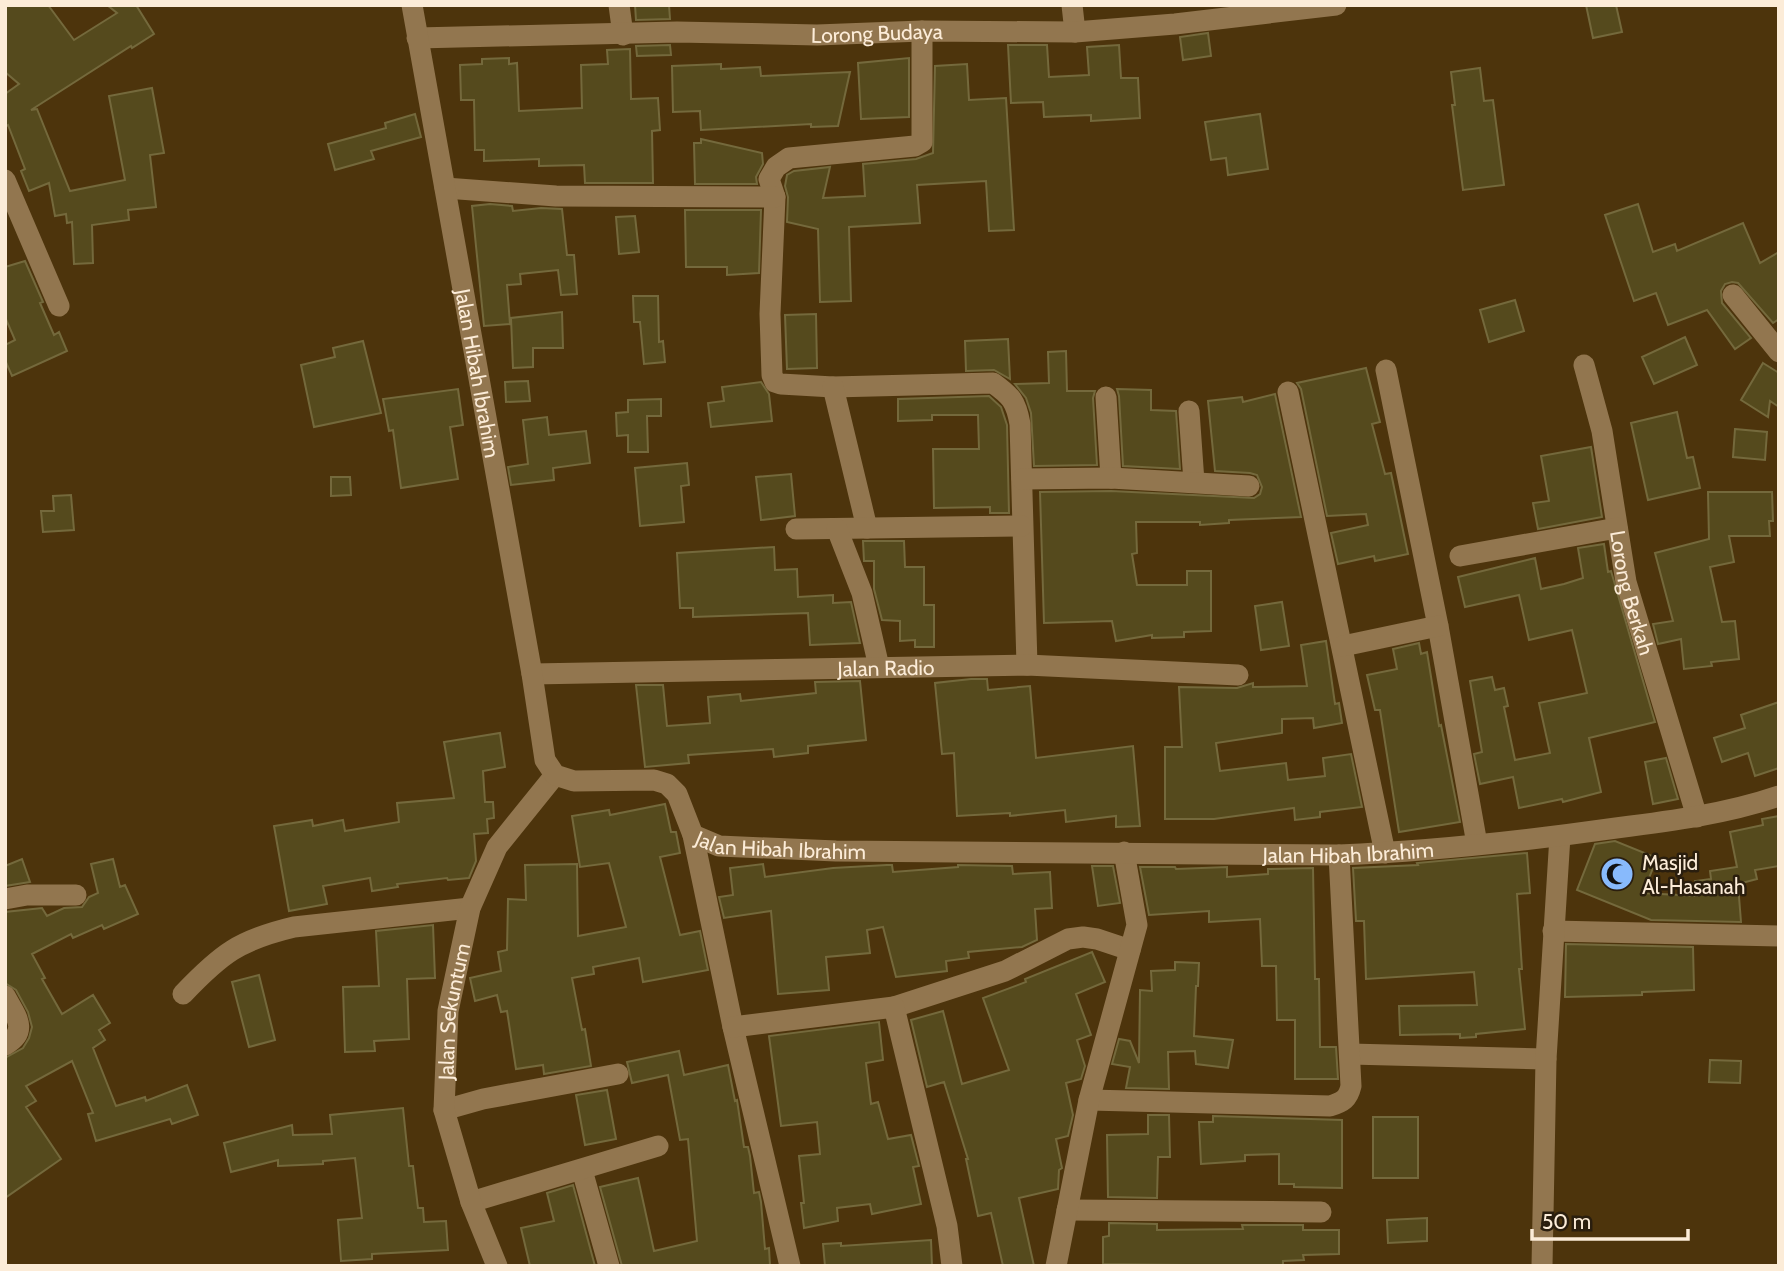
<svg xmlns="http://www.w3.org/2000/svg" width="1784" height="1271" font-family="Cabin,sans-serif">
	<rect width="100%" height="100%" fill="#4d340c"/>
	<path fill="#554a1d" stroke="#74693c" stroke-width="2" d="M5,5H48L74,40L117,13L107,5H136L154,34L132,48L131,46L31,110L37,109L70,191L125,180L109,96L152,88L164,153L150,155L156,207L128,210L129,220L92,225L93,263L74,264L72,222L67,223L66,214L55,216L49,183L29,191L21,171L25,169L8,125L5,127V94L19,84L5,72Z
		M635,5H669L670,19L636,20Z
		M1586,5H1616L1622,32L1593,38Z
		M1208,33L1211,56L1183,60L1180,37Z
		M670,45L671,55L637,56L636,46Z
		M1008,45H1047L1049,77L1089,75L1087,47L1119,45L1121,78H1138L1140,118L1091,121V115L1044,117L1043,102L1011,103Z
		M630,49L631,99L658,98L660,130L652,131L653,183H585L584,165L539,166V159L484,161V150H475L474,100H461L460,65L482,64V59L509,58V64L517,63L519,111L582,108L581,65L608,64L607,50Z
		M909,58V117L861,119L858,63Z
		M721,64V69L760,67L761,76L850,72L838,126L811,127V124L701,130L700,111L673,112L672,66Z
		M967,64L969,100L1006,98L1014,230L989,231L986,181L917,185L920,223L849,227L851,301L820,302L818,229L787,222L788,197L785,186L787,175L794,171L830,167L823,198L865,196L863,164L916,159L933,153L935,66Z
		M1480,68L1484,101L1493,100L1504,185L1463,190L1452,105H1455L1451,72Z
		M415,114L421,137L371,151L374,159L335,170L328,144L386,128L385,123Z
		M1260,114L1268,169L1228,175L1226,158L1211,160L1205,122Z
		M701,139L762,153L763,164L756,177L757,184H695L694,143H701Z
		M490,204L512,206L513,211L541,208L562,209L567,255H574L577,294L561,295L558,270L520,274L521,284L507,285L510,324L484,326L472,206Z
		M1638,204L1653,252L1675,244L1677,251L1743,223L1760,263L1779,252V319L1773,323L1738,283L1732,282L1725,284L1721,291L1722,303L1751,338L1735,349L1707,310L1668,325L1656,293L1634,301L1605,215Z
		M685,210H761L759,273L727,275V267H686Z
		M635,216L639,252L619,254L616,217Z
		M25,261L43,302L40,303L54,335L59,332L67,351L12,376L5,360V345L15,340L5,317V267Z
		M633,296H658L659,342L663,341L665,362L644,364L640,322H634Z
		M1515,300L1524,331L1489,342L1480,310Z
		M562,312L563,348H533V367L513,368L511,318Z
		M816,314L817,368L787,369L785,315Z
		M1685,337L1697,365L1654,384L1642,357Z
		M1008,339L1010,379L994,370L966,371L965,341Z
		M363,341L381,413L314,427L301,365L335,357L333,348Z
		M1066,351L1067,391H1095L1093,398L1097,465L1034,466L1031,413L1026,398L1015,384L1049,383L1048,352Z
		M1763,363L1779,373V407L1770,401L1768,417L1741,400Z
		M1366,368L1380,422L1372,424L1385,474L1391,473L1408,554L1375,561L1374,556L1338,564L1331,533L1368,525L1366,514L1327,516L1301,389L1297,383Z
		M528,381L530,401L506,402L505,382Z
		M761,382L769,394L772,421L711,427L708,403L724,401L722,387Z
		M458,389L463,425L450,427L458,479L401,488L393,430L389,431L383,399Z
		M1117,389L1151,390V410L1176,411L1180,469L1123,466L1119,396Z
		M1275,394L1301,517L1229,520V523L1200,525V522H1136L1137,553L1132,554L1137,585H1187V571H1211V631L1184,632V637L1152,638V635L1116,641L1112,621L1044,623L1040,492L1111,491L1254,498L1260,494L1262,487L1257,475L1250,473L1215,471L1208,401L1242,397L1243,402Z
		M989,396L1001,407L1007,425L1009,513H990V507L934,508L933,449H979L978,415H932V420L898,421V399Z
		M661,399V416H647L648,452H628V435L617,436L616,413L628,412V400Z
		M1677,412L1687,458L1693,457L1700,488L1648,500L1631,423Z
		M547,417L549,435L586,431L590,463L553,468L554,480L511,485L508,467L528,464L523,420Z
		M1735,429L1767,432L1765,460L1733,457Z
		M1591,447L1602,517L1538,529L1533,503L1549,501L1541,456Z
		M687,463L689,485L681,486L684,522L640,526L635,468Z
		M791,474L795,516L761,520L756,477Z
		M331,477H350L351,495L331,496Z
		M1708,492H1772L1773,521H1769L1770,536H1729L1734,562L1710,567L1722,622L1735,621L1739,659L1711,662L1712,666L1684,669L1681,639L1658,644L1653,624L1673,621L1655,553L1709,539Z
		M71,495L74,530L43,532L41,511H54L53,496Z
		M863,541H904L905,567H924V605H934V647H915V640L900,641V621L882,620L874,589V561H864Z
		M1604,544L1608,572L1611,571L1655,722L1589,738L1601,792L1563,802L1562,799L1519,808L1513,777L1480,784L1474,754L1482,752L1470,681L1492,677L1495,690L1504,688L1508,706L1504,707L1515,760L1550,753L1539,703L1587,693L1572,630L1529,640L1519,595L1465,607L1458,577L1535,558L1541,589L1564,584L1583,578L1578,548Z
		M774,547L775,570L797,569L798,597L833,595V603L851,602L860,643L810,645L808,613L693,617V608H680L677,553Z
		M1282,602L1289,646L1261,650L1255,606Z
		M1326,641L1335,704L1339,703L1342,723L1314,728L1313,718L1282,719V733L1216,743L1220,771L1286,763L1288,780L1325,776L1323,758L1351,754L1362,807L1320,812V817L1295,820L1294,808L1214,819H1165V747H1182L1179,687L1237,688L1253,683V687L1307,686L1301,645Z
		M1419,643L1421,654L1427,652L1439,726L1441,725L1460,822L1399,832L1380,710H1375L1367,675L1397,669L1393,649Z
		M971,679H987L988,690L1030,686L1036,758L1133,746L1140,826L1116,827V816L1066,822L1065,810L1010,816V813L957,816L954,753L942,754L935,683Z
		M860,681L866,740L808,746V753L774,757L773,749L688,755L689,763L645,767L636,685H663L667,726L710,723L708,697L740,694L741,701L816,693L815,682Z
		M1779,702V768L1755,776L1748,753L1722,762L1714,738L1745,728L1741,715Z
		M500,733L505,767L483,771L485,802H493L494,818L487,819L488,833L474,834L476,861L469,878L448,880L447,878L397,884L398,887L372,891L370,878L323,886L327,904L289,911L274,826L312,820L313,826L343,820L345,831L399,822L397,803L454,798L444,742Z
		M1666,758L1678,799L1653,804L1645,762Z
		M665,804L671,832H676L680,853L660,857L680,935L700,931L708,970L643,982L639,958L593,967L594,974L572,978L582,1030L585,1029L591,1066L544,1074L543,1065L516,1069L507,1011L501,1012L497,995L475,1001L470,978L501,971L498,952L507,950L508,899L526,900L525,865L577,864L578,936L626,927L609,863L580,867L572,816L609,810L610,815Z
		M1779,816V866L1755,870L1757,879L1738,884L1741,922L1651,920L1577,890L1595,844L1615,841L1657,858L1643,893L1697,896L1695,881L1711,879L1710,871L1737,867L1730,832L1763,825L1762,819Z
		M1527,853L1530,893L1517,894L1522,969H1519L1525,1029L1476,1034V1037L1460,1038V1034L1400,1035L1399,1006L1477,1005L1474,972L1366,979L1364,921H1356L1353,868L1418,865L1417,863Z
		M22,859L30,882L5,886V866Z
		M113,859L120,887L125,885L138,914L104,929L102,925L73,938L71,934L32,954L45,978L42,979L62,1014L93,995L110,1023L99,1030L105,1040L93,1048L116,1106L145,1097L146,1101L187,1085L198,1115L172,1124L170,1119L96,1141L88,1114L93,1113L72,1061L26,1086L36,1101L26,1107L61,1159L5,1198V1058L23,1048L29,1038L32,1027L28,1012L16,990L5,983V912L42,908L47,916L64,908L82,907L89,897L98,893L91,864Z
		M763,864L765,877L833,868L887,865H892L893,872L958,867V865L1012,866L1013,874L1050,872L1052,908L1035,909L1037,940L1022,947L968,952L969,958L946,961L947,971L896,977L883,927L867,930L870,953L826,957L829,990L778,994L771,911L724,918L719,897L733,895L730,868Z
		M1092,866H1113L1120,903L1098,906Z
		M1140,867H1175L1176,869L1227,867V877L1268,874V869L1313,868L1315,979H1319L1320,1047H1336L1338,1079H1295V1020H1277L1276,966H1262L1260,919L1209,922V911L1149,915Z
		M433,925L435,978L407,979L409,1039L374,1041L375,1051L345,1052L343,987L379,986L376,931Z
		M1566,944L1693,947L1694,990L1642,992V995L1565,997Z
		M1092,952L1105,982L1076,994L1091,1035L1077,1040L1085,1066L1081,1079L1066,1083L1073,1115L1068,1136L1056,1139L1062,1168L1059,1170L1058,1189L1019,1198L1034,1266H1003L991,1213L978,1216L966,1159H968L944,1082L927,1087L911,1020L943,1011L962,1084L1009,1070L983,998L1026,982L1025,979Z
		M1175,962L1199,963L1198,986H1196L1194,1036L1233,1040L1228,1068L1196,1064L1195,1051L1168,1052L1169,1089L1126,1088L1130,1067L1112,1064L1119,1039L1130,1041L1139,1063L1140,990L1152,991L1151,971L1175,970Z
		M259,975L275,1040L249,1047L232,982Z
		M879,1022L883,1060L866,1063L871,1104L878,1102L888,1139L911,1135L919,1166L913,1167L921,1204L872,1214L870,1204L837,1208L838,1221L804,1228L801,1203H804L799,1156L820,1154L817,1122L781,1126L769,1036Z
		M679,1051L684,1075L728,1065L735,1101L737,1100L744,1147H748L750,1156L754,1193L759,1192L761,1202L765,1249L769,1248L770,1266H622L600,1187L638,1178L654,1251L697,1241L688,1139L680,1140L668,1075L632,1083L627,1062Z
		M1710,1060L1741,1061L1740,1083L1709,1082Z
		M607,1090L616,1139L585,1145L576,1095Z
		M403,1108L409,1166H413L418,1208H423L424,1222L446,1221L448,1250L372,1254V1259L341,1261L338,1220L362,1218L355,1158L323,1161V1164L278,1166V1160L231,1172L224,1143L292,1125L293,1135L332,1134L330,1115Z
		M1148,1115H1169L1170,1157H1158L1157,1198L1108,1197L1107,1135L1148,1134Z
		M1213,1116L1342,1120V1188L1294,1187V1184H1279V1154L1245,1155V1161L1201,1164L1199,1122H1213Z
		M1373,1117H1418V1178H1373Z
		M573,1185L595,1266H530L521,1228L554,1221L547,1193Z
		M1427,1218V1241L1388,1243L1387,1220Z
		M1109,1223L1157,1224V1230L1243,1229L1242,1225H1303V1230H1339V1254L1303,1255L1304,1260L1283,1261V1266L1103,1264V1237L1109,1236Z
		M931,1240L932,1266H825L823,1244L841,1243V1246Z"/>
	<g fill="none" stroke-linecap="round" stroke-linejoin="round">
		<g stroke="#92764f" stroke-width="21">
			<path d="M619,5L623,35"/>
			<path d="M1072,5L1075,32"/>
			<path d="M922,31V142L915,146L789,158L776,167L769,179L775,197L770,314L772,375L775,382L781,384L833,387L993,383C1011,396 1016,401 1020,424L1027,665"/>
			<path id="s1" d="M417,38L677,32L817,35L922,31L1075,32L1175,24L1336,5"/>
			<path d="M5,180L59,306"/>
			<path d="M445,188L556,196L775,197"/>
			<path d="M1733,295L1779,352"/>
			<path id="s2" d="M1584,365L1602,431L1626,582L1697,817"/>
			<path d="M1386,370L1438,626L1477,844"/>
			<path d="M833,387L867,528"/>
			<path d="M1288,392L1385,853"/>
			<path d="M1106,397L1111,478"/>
			<path d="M1189,411L1194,482"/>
			<path d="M1022,479L1111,478L1249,486"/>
			<path d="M796,529L1022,526"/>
			<path d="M837,529L862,593L879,667"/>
			<path d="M1460,556L1617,528"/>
			<path d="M1343,646L1438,626"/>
			<path id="s3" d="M532,674L1027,665L1238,675"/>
			<path d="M693,835L733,1027L790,1266"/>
			<path d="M5,899L27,895H76"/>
			<path d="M1553,931L1779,936"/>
			<path d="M183,994C221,954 239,940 294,927L470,908"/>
			<path d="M5,996C15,1015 30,1031 5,1045"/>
			<path d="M894,1007L1005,971L1068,939L1083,937L1097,939L1130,950"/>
			<path d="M733,1027L894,1007L947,1226L952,1266"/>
			<path d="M1350,1054L1546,1059"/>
			<path d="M1089,1100L1330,1106C1343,1102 1348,1099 1351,1086L1339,855"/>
			<path d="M444,1110L483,1099L618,1074"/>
			<path d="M582,1170L609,1266"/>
			<path d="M471,1202L658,1146"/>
			<path d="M1067,1210L1321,1212"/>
			<path id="s4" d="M497,1266L471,1202L444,1110L448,1011L470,908L497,847L555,775"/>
			<path d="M1056,1266L1089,1100L1137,925L1124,852"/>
			<path d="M1542,1266L1546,1059L1560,836"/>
		</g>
		<path stroke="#92764f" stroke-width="21" id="s5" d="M412,5L532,674L545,760L555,775L574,781L654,780L667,784L677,794L693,835L719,846L836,851L1339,855C1431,851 1524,841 1616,828C1671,821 1726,814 1779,796"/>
	</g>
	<defs>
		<symbol id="mosque-disc" viewBox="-11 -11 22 22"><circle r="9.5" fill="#88bafc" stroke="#2a1e0e"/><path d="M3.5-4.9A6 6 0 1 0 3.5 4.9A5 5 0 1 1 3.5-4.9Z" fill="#111"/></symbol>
	</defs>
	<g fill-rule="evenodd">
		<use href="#mosque-disc" x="1598" y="855" width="38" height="38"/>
	</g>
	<g text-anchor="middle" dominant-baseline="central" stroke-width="5" stroke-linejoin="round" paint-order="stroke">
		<g font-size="21" fill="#fcecd8" stroke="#2a1e0e">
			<text stroke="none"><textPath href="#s1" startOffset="460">Lorong Budaya</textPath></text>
			<text stroke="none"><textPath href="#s5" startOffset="374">Jalan Hibah Ibrahim</textPath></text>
			<text stroke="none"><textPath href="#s2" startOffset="233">Lorong Berkah</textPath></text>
			<text stroke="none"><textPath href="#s3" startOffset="354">Jalan Radio</textPath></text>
			<text stroke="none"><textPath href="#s5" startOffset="1046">Jalan Hibah Ibrahim</textPath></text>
			<text stroke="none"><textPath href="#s5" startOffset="1614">Jalan Hibah Ibrahim</textPath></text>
			<text stroke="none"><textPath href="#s4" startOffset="264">Jalan Sekuntum</textPath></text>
		</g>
		<g font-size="21" fill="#fcecd8" stroke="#2a1e0e" text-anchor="start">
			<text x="1642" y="862">Masjid<tspan x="1642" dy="24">Al-Hasanah</tspan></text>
		</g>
	</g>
	<rect width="1784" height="1271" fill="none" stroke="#fcecd8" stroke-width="14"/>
	<path d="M1532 1229v10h156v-10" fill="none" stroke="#fcecd8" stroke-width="3.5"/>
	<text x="1542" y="1229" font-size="21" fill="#fcecd8" stroke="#2a1e0e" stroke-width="5" paint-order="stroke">50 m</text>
</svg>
